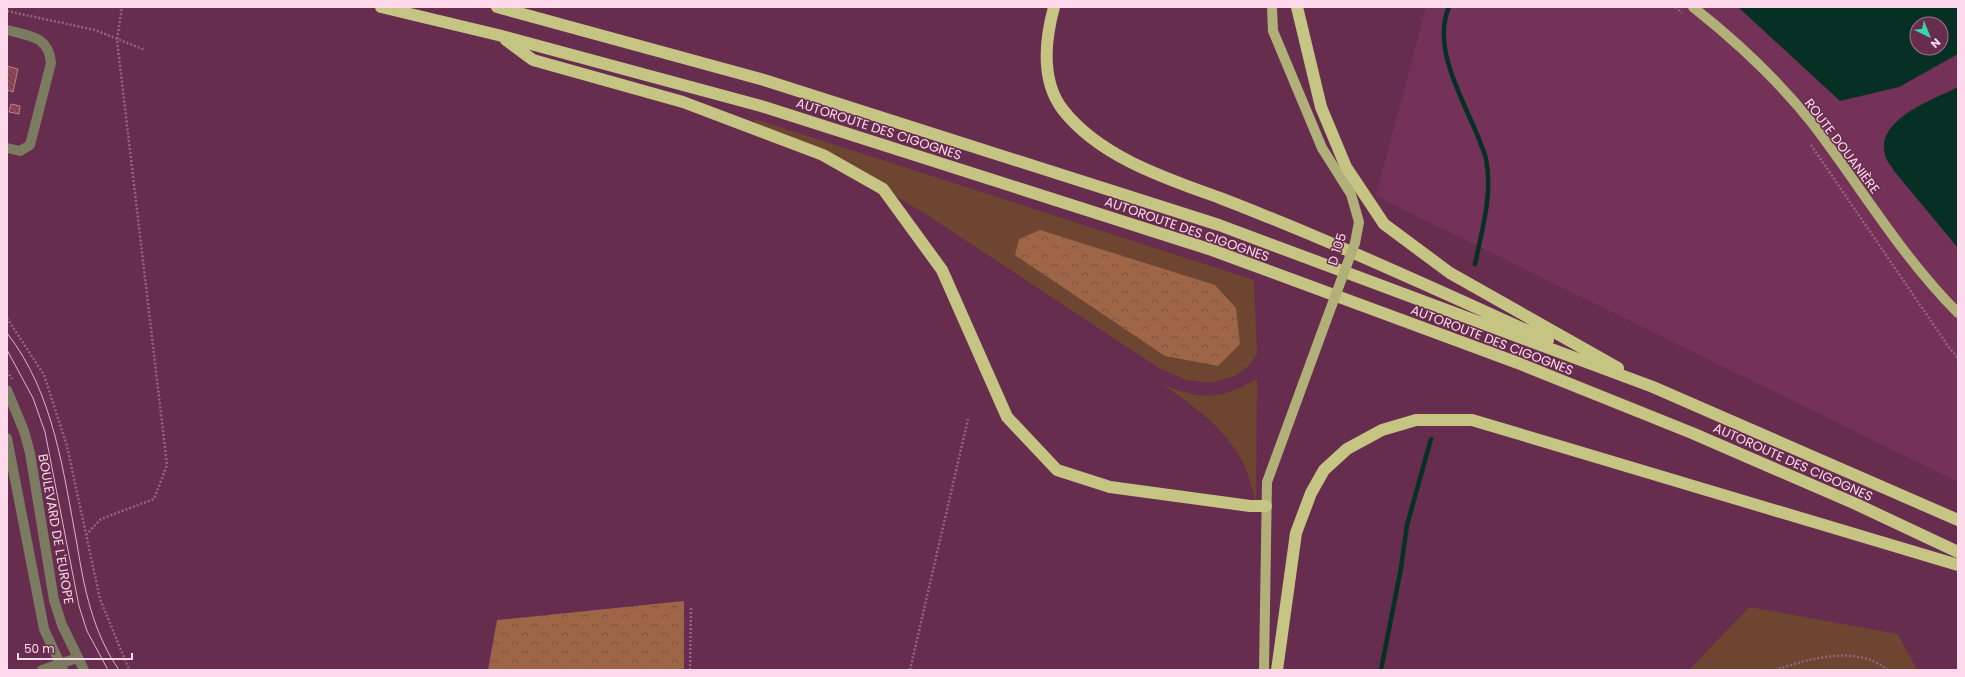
<svg xmlns="http://www.w3.org/2000/svg" width="1965" height="677" font-family="Poppins,sans-serif">
	<defs>
		<pattern id="forest-crowns" width="20" height="18" patternUnits="userSpaceOnUse"><rect width="20" height="18" fill="#9e6547"/><path d="M2 6a3 3 0 1 1 6 0M12 15a3 3 0 1 1 6 0" fill="none" stroke="#795547"/></pattern>
		<pattern id="building-back-hatch" width="6" height="6" patternUnits="userSpaceOnUse"><rect width="6" height="6" fill="#854150"/><path d="M-1 5l2 2M0 0l6 6M5-1l2 2" fill="none" stroke="#975c69"/></pattern>
	</defs>
	<rect width="100%" height="100%" fill="#672d4e"/>
	<path fill="#743258" fill-rule="evenodd" d="M1426,7H1958V482L1376,196ZM1917,24H1941V48H1917Z"/>
	<path fill="#6d4530" d="M755,119L1254,280L1257,354L1249,366L1235,376L1211,383L1186,380L1159,368L924,213L833,159L754,124Z
		M1257,379L1256,503C1253,492 1250,480 1246,470C1230,431 1195,407 1162,384C1203,401 1219,400 1257,379Z
		M1749,607L1898,634L1917,670H1689Z"/>
	<path fill="url(#forest-crowns)" d="M1040,230L1215,285L1236,308L1240,344L1218,366L1165,356L1015,255L1019,239Z
		M684,601V670H488L497,620Z"/>
	<path fill="#063023" fill-rule="evenodd" d="M1738,7H1958V54L1899,87L1840,101ZM1917,24H1941V48H1917Z
		M1958,87V248L1894,171C1892,167 1888,163 1886,158C1872,120 1933,100 1958,87Z"/>
	<g fill="none" stroke-linecap="round" stroke-linejoin="round">
		<path stroke="#063023" stroke-width="4.5" d="M1449,7C1431,48 1464,101 1479,139C1481,146 1485,153 1486,159C1493,194 1482,230 1475,264
			M1381,670L1401,568L1407,525L1431,439"/>
	</g>
	<path fill="url(#building-back-hatch)" stroke="#c47b89" d="M7,66L18,69L13,92L7,90Z
		M11,104L20,106L19,114L9,112Z"/>
	<g fill="none" stroke-linecap="round" stroke-linejoin="round">
		<path stroke="#96637f" stroke-width="2.5" stroke-dasharray="2 2" stroke-linecap="butt" d="M1675,7L1682,13
			M7,11L95,30L145,50
			M1811,145L1948,346L1958,358
			M7,318L44,375L67,446L100,599L128,667L131,670
			M7,371L12,379
			M86,535L101,519L154,499L167,465L117,40L122,7
			M690,670L691,607
			M910,670L968,419
			M1775,670C1809,659 1856,644 1888,670"/>
		<path stroke="#7b7b61" stroke-width="10" d="M7,30C29,36 49,36 51,63L30,145L20,151L7,148
			M7,390L24,431L30,453L54,600L62,625L84,670
			M7,438L44,629L63,670
			M42,670L77,658"/>
		<path stroke="#b1b079" stroke-width="10" d="M1272,7L1273,31L1322,148L1351,194L1359,222L1355,243
			M1693,7C1736,41 1778,80 1812,123C1861,187 1901,256 1958,313
			M1264,670L1267,482L1326,321"/>
		<path stroke="#c5c483" stroke-width="12" d="M381,7L498,35L761,106L1212,250L1518,363L1692,433L1856,504L1958,552
			M497,7L764,80L1219,225L1653,387L1958,520
			M1054,7C1045,40 1040,80 1063,110C1100,157 1165,178 1220,198C1249,209 1278,221 1307,233C1388,267 1468,304 1548,340
			M1297,7L1321,107L1346,167L1384,224L1450,273L1618,368
			M506,40L533,60L683,102L823,155L883,189L942,270L1007,417L1057,470L1110,487L1250,506H1266
			M1277,670L1296,533L1311,493L1324,470L1347,449L1382,430L1416,420H1472L1958,565"/>
		<path stroke="#ddb4c9" stroke-width="1" d="M7,333C54,393 63,471 77,544C84,588 93,633 119,670
			M7,350L33,398L45,432L79,606L87,631L108,670"/>
		<path stroke="#b1b079" stroke-width="10" d="M1326,321L1355,243"/>
	</g>
	<g text-anchor="middle" dominant-baseline="central" stroke-width="3" stroke-linejoin="round" paint-order="stroke">
		<g font-size="13" fill="#ffdaec" stroke="#672d4e">
			<text transform="translate(879 129) rotate(18)">AUTOROUTE DES CIGOGNES</text>
			<text transform="translate(1842 146) rotate(53)">ROUTE DOUANIÈRE</text>
			<text transform="translate(1187 229) rotate(19)">AUTOROUTE DES CIGOGNES</text>
			<text transform="translate(1337 249) rotate(-72)">D 105</text>
			<text transform="translate(1492 340) rotate(21)">AUTOROUTE DES CIGOGNES</text>
			<text transform="translate(1793 462) rotate(24)">AUTOROUTE DES CIGOGNES</text>
			<text transform="translate(56 529) rotate(80)">BOULEVARD DE L'EUROPE</text>
		</g>
	</g>
	<rect width="1965" height="677" fill="none" stroke="#ffdaec" stroke-width="16"/>
	<g transform="translate(1929 36) rotate(137)"><circle r="19" fill="#672d4e" stroke="#a4728d"/>
	<path d="M0-3L7 15L0 10L-7 15Z" fill="#3bd4a4"/>
	<text y="-6" font-size="11" font-weight="bold" text-anchor="middle" fill="#ffdaec">N</text>
	</g>
	<path d="M18 653v6h114v-6" fill="none" stroke="#ffdaec" stroke-width="2"/>
	<text x="24" y="653" font-size="12" fill="#ffdaec" stroke="#672d4e" stroke-width="3" paint-order="stroke">50 m</text>
</svg>
